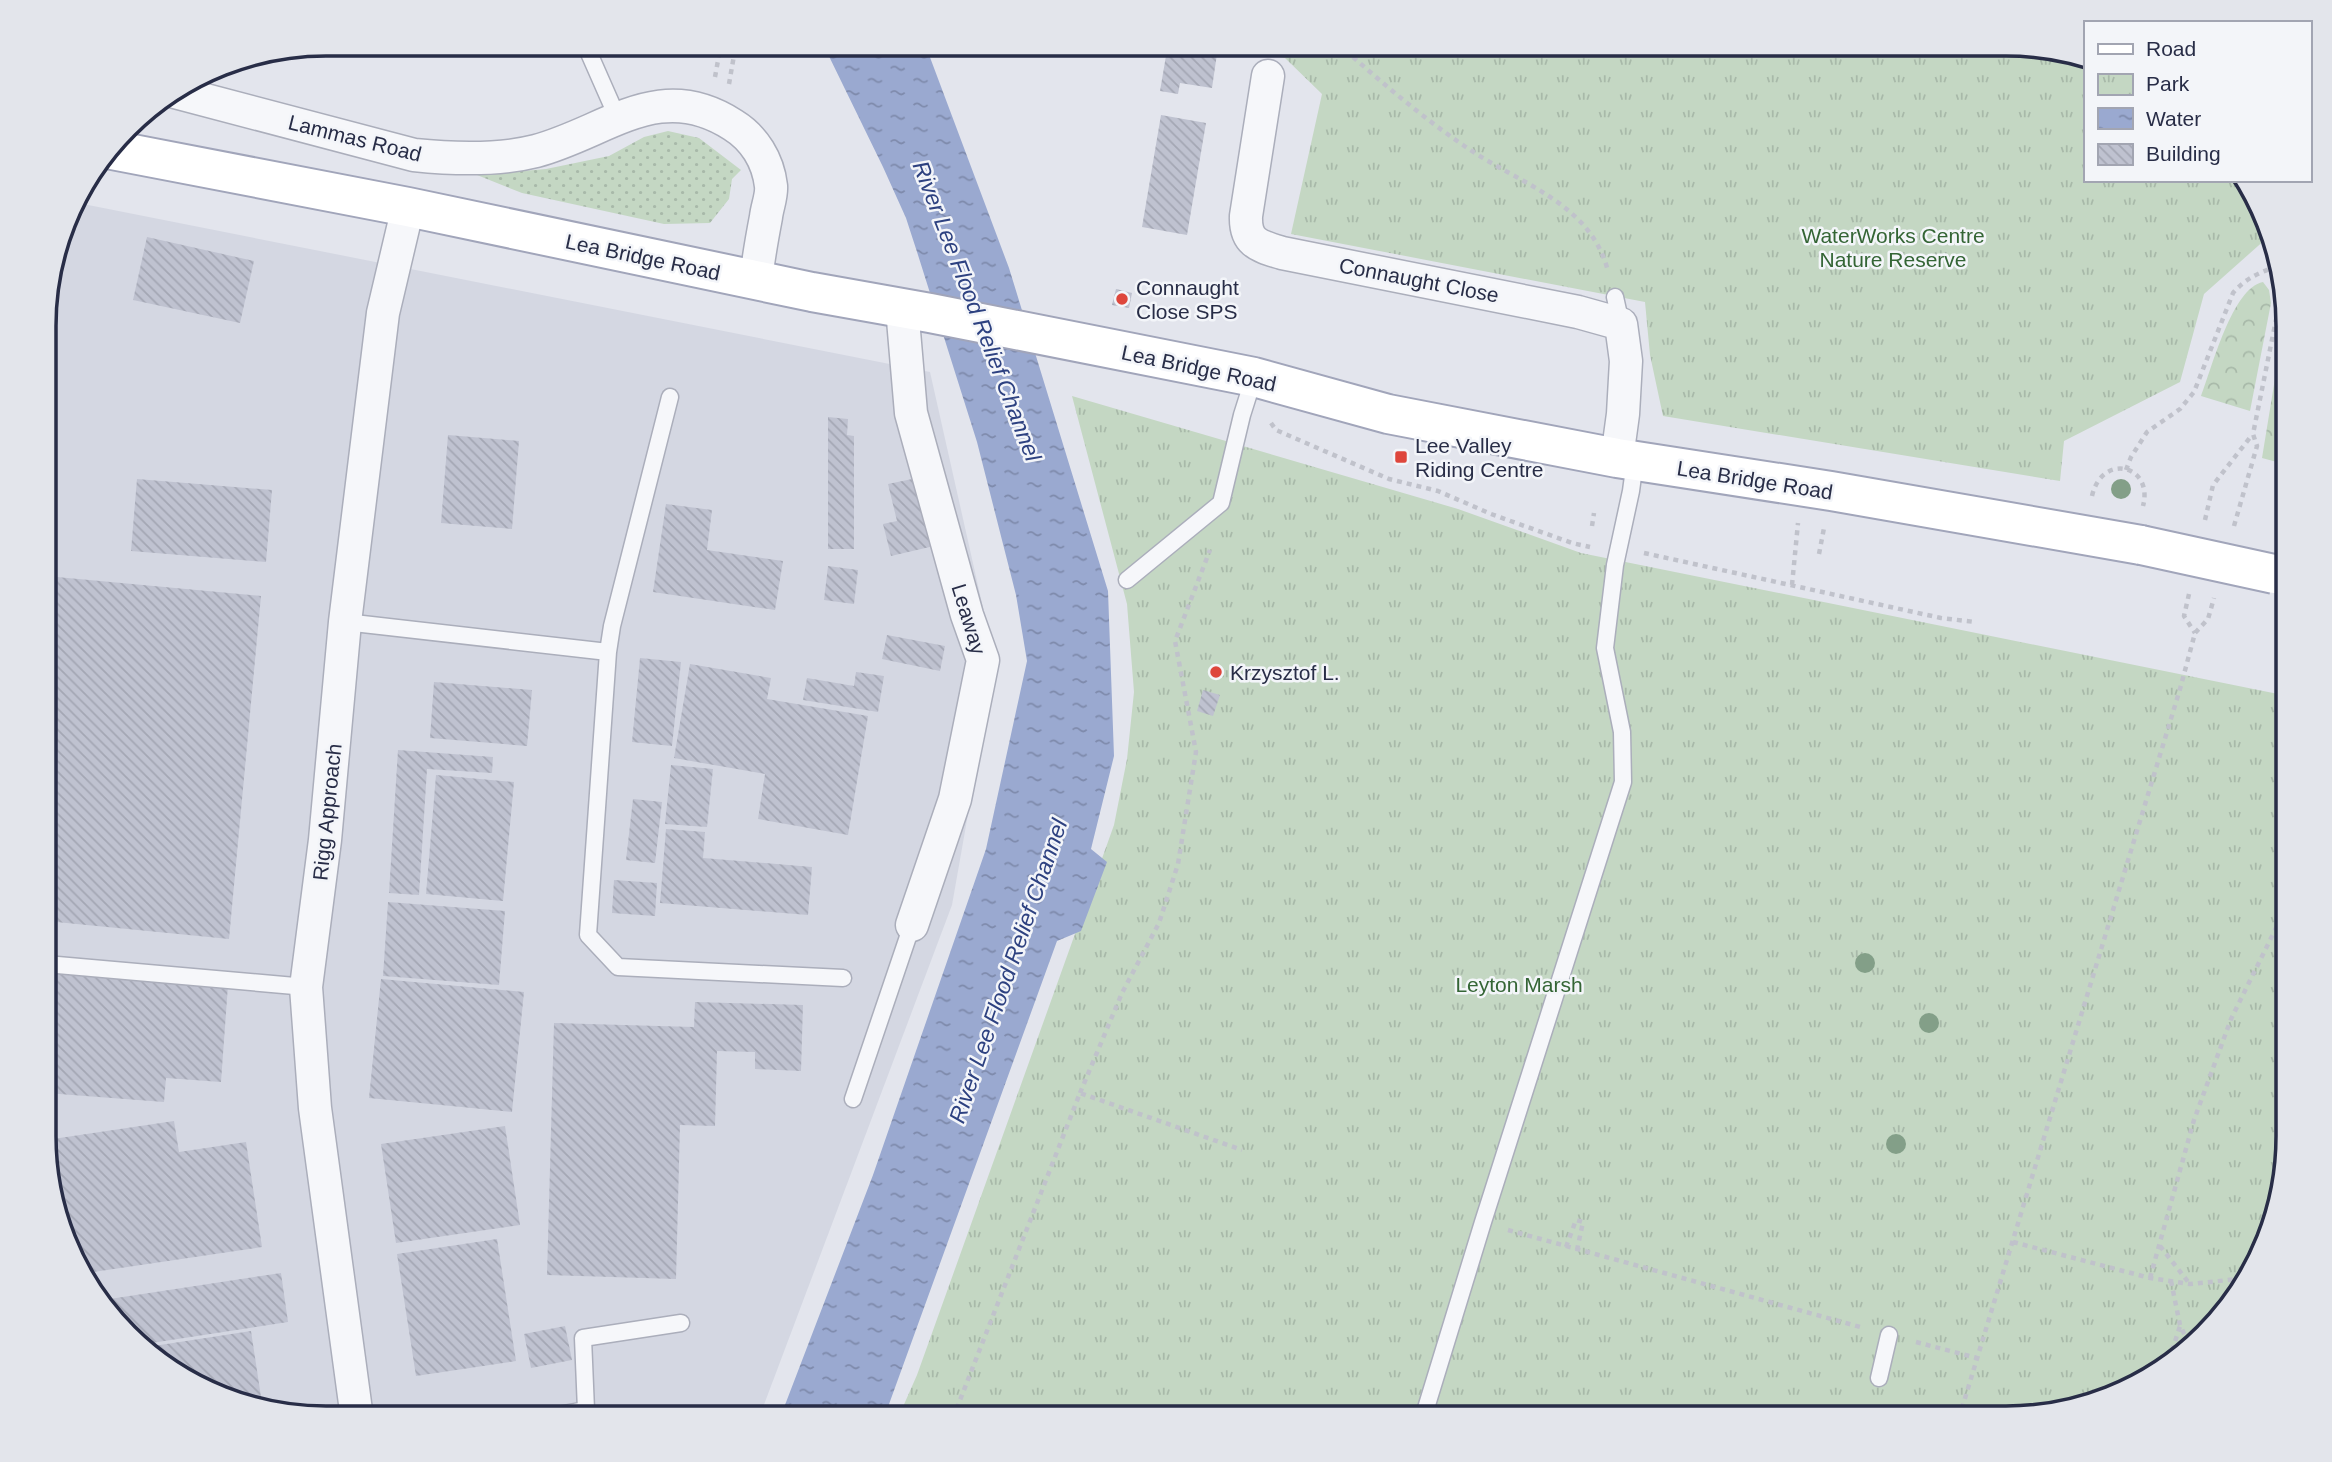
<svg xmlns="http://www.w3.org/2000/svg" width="2332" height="1462" font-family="Helvetica,sans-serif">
	<defs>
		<pattern id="grass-dots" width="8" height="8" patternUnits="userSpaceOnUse" patternTransform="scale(1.75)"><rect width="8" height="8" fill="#c4d7c3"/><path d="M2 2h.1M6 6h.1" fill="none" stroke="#a8b9a9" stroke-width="1.8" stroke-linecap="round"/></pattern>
		<pattern id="forest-crowns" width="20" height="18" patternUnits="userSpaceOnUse" patternTransform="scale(1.75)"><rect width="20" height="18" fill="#c4d7c3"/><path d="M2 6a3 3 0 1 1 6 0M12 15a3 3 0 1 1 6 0" fill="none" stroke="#a8b9a9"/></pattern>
		<pattern id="park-tufts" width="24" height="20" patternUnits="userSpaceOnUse" patternTransform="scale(1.75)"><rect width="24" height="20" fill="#c4d7c3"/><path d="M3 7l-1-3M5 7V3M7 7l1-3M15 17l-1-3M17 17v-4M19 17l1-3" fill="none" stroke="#a8b9a9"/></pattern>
		<pattern id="water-ripples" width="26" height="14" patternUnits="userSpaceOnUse" patternTransform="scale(1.75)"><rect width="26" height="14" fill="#9aa9d0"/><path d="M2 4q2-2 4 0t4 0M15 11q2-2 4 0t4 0" fill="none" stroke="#7e8aab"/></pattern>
		<pattern id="building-back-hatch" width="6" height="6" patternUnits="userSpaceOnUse" patternTransform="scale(1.75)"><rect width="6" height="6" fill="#bfc2d0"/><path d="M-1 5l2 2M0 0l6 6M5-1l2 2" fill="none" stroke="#a4a7b4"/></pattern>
	</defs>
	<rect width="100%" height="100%" fill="#e3e5ed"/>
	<path fill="#d4d7e2" d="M73,202L930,372L995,661L952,905L759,1418H326L253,1409L170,1371L82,1277L46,1172V290Z"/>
	<path fill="url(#grass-dots)" d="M668,131L699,138L741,170L732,179L729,199L710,223L664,224L522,193L477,175L546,169L609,156L644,137Z"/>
	<path fill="url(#forest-crowns)" d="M2263,282L2269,290L2271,303L2250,411L2201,396C2212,368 2232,288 2263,282Z
		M2287,305L2288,308V465L2262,458Z"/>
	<path fill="url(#park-tufts)" d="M1200,44H2006L2085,57V180H2246L2251,185L2267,238L2204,294L2180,382L2064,441L2060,481L1663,416L1650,355L1645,302L1291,234L1322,94L1285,58Z
		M1072,396L1458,509L1581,553L2288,696V1154L2273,1226L2241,1292L2147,1381L2024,1418H898L917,1375L1114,825L1127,759L1134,692L1127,604Z"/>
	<path fill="url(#water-ripples)" d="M823,44H925L1009,268L1108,591L1114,756L1091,849L1107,862L1081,931L1057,941L884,1418H780L873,1175L986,849L1027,661L1016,595L977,442L918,255L906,218L883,167Z"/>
	<path fill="url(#building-back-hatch)" d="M1168,44H1198L1218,47L1212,88L1180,83L1178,94L1160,91Z
		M1161,115L1206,123L1187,235L1142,227Z
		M147,237L254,261L240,323L133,300Z
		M1116,289L1132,293L1129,308L1112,305Z
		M48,292L51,342H46V293Z
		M828,417L848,419L847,435L854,436V549H828Z
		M448,435L519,441L512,529L441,523Z
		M917,478L934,546L891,556L883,524L897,521L888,484Z
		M137,479L272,490L266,562L131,551Z
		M666,504L712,510L707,550L783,561L775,610L653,592Z
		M828,566L858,570L854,604L824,600Z
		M46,576L261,596L229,939L46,921Z
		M887,635L945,646L940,671L882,659Z
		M640,658L681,662L672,746L632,742Z
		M690,664L771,678L767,699L868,716L848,835L758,819L765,774L674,758Z
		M856,672L884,676L878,712L803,700L807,678L854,686Z
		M434,682L532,690L527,746L430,738Z
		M1203,690L1220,695L1213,716L1197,711Z
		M398,750L493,757L492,773L427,769L419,895L389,893Z
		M671,765L713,769L707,827L665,824Z
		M436,775L514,782L503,901L426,894Z
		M633,799L662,802L655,863L626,860Z
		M666,829L705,832L703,858L812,867L808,915L660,903Z
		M614,880L657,883L655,916L612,913Z
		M388,902L505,911L499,985L383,976Z
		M46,971L228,985L221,1082L166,1078L164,1102L46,1093Z
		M381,979L524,992L512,1112L369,1098Z
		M695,1002L803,1005L801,1071L755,1069V1052L717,1051L715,1126L680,1125L676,1279L547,1275L554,1023L694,1027Z
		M174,1121L179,1152L246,1142L262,1247L80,1274L46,1172V1140Z
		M505,1126L520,1225L396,1243L381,1144Z
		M497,1239L516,1361L416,1376L397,1254Z
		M281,1273L288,1322L145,1344L103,1300Z
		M565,1326L572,1360L531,1368L524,1334Z
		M251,1331L263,1410L253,1409L170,1371L147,1347Z"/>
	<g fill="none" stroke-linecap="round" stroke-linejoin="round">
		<defs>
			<path id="lane" d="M585,44L618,119
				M1615,297L1621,324
				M1127,580L1221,503L1242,415L1254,377
				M345,622L608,652L588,935L618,967L843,978
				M608,652L612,626L670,397
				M46,964L306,987
				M853,1099L912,925
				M1879,1378L1889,1335
				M541,1418L586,1410L583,1338L681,1323
				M1423,1418L1483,1222L1623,782L1622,732L1605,648L1615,565L1631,491L1635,461"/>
			<path id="street" d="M1268,76L1246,216C1245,243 1259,246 1282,253L1578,312L1621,324L1626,361L1623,414L1617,458
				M175,92L414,155C453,159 497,161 536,151C607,132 659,77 733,125C754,138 768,160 771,186C772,196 767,207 766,217C762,238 758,259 756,281
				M902,308L911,413L967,615L983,660L955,799L912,925
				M357,1418L315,1108L306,987L325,840L345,622L383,313L408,207"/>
			<path id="primary" d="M112,150L408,207L812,292L930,313L1254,377L1388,414L1617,458L1831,491L2141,545"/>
		</defs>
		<use href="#lane" stroke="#abaebb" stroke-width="19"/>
		<use href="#street" stroke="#abaebb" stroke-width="35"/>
		<use href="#primary" stroke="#a1a5ba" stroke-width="42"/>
		<path stroke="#c0c2cb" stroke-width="4.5" stroke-dasharray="5 5" stroke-linecap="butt" d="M1338,44C1378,79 1419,115 1463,145C1516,183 1590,201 1608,271
			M715,77L721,44
			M729,84L736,44
			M1271,423L1276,430L1389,479L1438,491L1491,514L1572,543L1590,547
			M2126,470L2131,457L2147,432L2180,409L2194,392L2233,293C2245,279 2258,273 2275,267
			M2092,496C2102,452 2154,465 2143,506
			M2205,520L2213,485L2252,435
			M1592,526L1594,513
			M2234,526L2257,446L2253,434L2282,290
			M1644,553L1941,618L1975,622
			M1819,554L1824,528
			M1792,585L1798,523
			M2189,594L2184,616L2195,633
			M1080,1093L1122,993L1159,923L1178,864L1196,752L1175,641L1210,550
			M1508,1230L1864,1328
			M2013,1242L2150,1278L2190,1284L2248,1278
			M2160,1246L2189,1283
			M1566,1247L1576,1220L1583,1222L1577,1250
			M2150,1278L2194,1120L2231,1019L2278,924L2288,909
			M2171,1281L2180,1325L2188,1342
			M1916,1342L1977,1358
			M2169,1360L2180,1326
			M953,1418L1080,1093L1242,1150
			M1959,1418L2180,689L2195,633L2208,619L2214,598"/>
		<use href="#lane" stroke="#f6f7fa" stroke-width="16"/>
		<use href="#street" stroke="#f6f7fa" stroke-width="32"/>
		<use href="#primary" stroke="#fff" stroke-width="38"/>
		<defs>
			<path id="primary-bridge" d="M2141,545L2274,574"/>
		</defs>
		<use href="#primary-bridge" stroke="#a1a5ba" stroke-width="42" stroke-linecap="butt"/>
		<use href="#primary-bridge" stroke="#fff" stroke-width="38"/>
	</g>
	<g fill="#839f88">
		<circle cx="2121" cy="489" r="10"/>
		<circle cx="1865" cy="963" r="10"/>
		<circle cx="1929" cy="1023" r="10"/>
		<circle cx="1896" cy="1144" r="10"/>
	</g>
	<g fill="#de463c" stroke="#f3f5f9" stroke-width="2.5">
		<circle cx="1122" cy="299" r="7"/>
		<rect x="1394" y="450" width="14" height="14" rx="3.5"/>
		<circle cx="1216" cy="672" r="7"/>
	</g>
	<g text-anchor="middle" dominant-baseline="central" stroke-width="5" stroke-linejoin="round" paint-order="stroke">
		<g font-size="21" fill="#282d47" stroke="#f3f5f9">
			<text transform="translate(355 138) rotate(14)">Lammas Road</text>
			<text transform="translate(643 257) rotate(12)">Lea Bridge Road</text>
			<text transform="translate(1419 280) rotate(11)">Connaught Close</text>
			<text transform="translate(1199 368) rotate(12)">Lea Bridge Road</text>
			<text transform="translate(1755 480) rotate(9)">Lea Bridge Road</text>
			<text transform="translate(969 619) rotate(73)">Leaway</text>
			<text transform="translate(327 812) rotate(-84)">Rigg Approach</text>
		</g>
		<g font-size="21" fill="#346535" stroke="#f3f5f9">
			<text x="1893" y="235">WaterWorks Centre<tspan x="1893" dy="24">Nature Reserve</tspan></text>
			<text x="1519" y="984">Leyton Marsh</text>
		</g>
		<g font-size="21" fill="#282d47" stroke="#f3f5f9" text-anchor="start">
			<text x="1136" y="287">Connaught<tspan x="1136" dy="24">Close SPS</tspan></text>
			<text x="1415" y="445">Lee Valley<tspan x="1415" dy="24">Riding Centre</tspan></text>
			<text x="1230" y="672">Krzysztof L.</text>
		</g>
		<g font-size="23" font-style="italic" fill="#2d4180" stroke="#f3f5f9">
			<text transform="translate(977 311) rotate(69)">River Lee Flood Relief Channel</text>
			<text transform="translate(1008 971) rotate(-71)">River Lee Flood Relief Channel</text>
		</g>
	</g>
	<path d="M0 0H2332V1462H0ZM326 56H2006A270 270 0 0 1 2276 326V1136A270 270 0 0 1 2006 1406H326A270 270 0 0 1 56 1136V326A270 270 0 0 1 326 56Z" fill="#e3e5eb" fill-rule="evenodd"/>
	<path fill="none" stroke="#282d47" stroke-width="3.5" d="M326 56H2006A270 270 0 0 1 2276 326V1136A270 270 0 0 1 2006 1406H326A270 270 0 0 1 56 1136V326A270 270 0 0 1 326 56Z"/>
	<rect x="2084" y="21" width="228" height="161" fill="#f3f5f9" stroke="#a2a5b2" stroke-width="2"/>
	<rect x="2098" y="44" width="35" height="10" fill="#ffffff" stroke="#a2a5b2" stroke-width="2"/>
	<text x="2146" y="56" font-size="21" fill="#282d47">Road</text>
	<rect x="2098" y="74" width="35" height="21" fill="url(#park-tufts)" stroke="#a2a5b2" stroke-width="2"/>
	<text x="2146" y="91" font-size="21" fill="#282d47">Park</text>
	<rect x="2098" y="108" width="35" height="21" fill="url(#water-ripples)" stroke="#a2a5b2" stroke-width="2"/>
	<text x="2146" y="126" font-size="21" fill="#282d47">Water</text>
	<rect x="2098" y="144" width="35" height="21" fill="url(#building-back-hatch)" stroke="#a2a5b2" stroke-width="2"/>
	<text x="2146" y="161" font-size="21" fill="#282d47">Building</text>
</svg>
